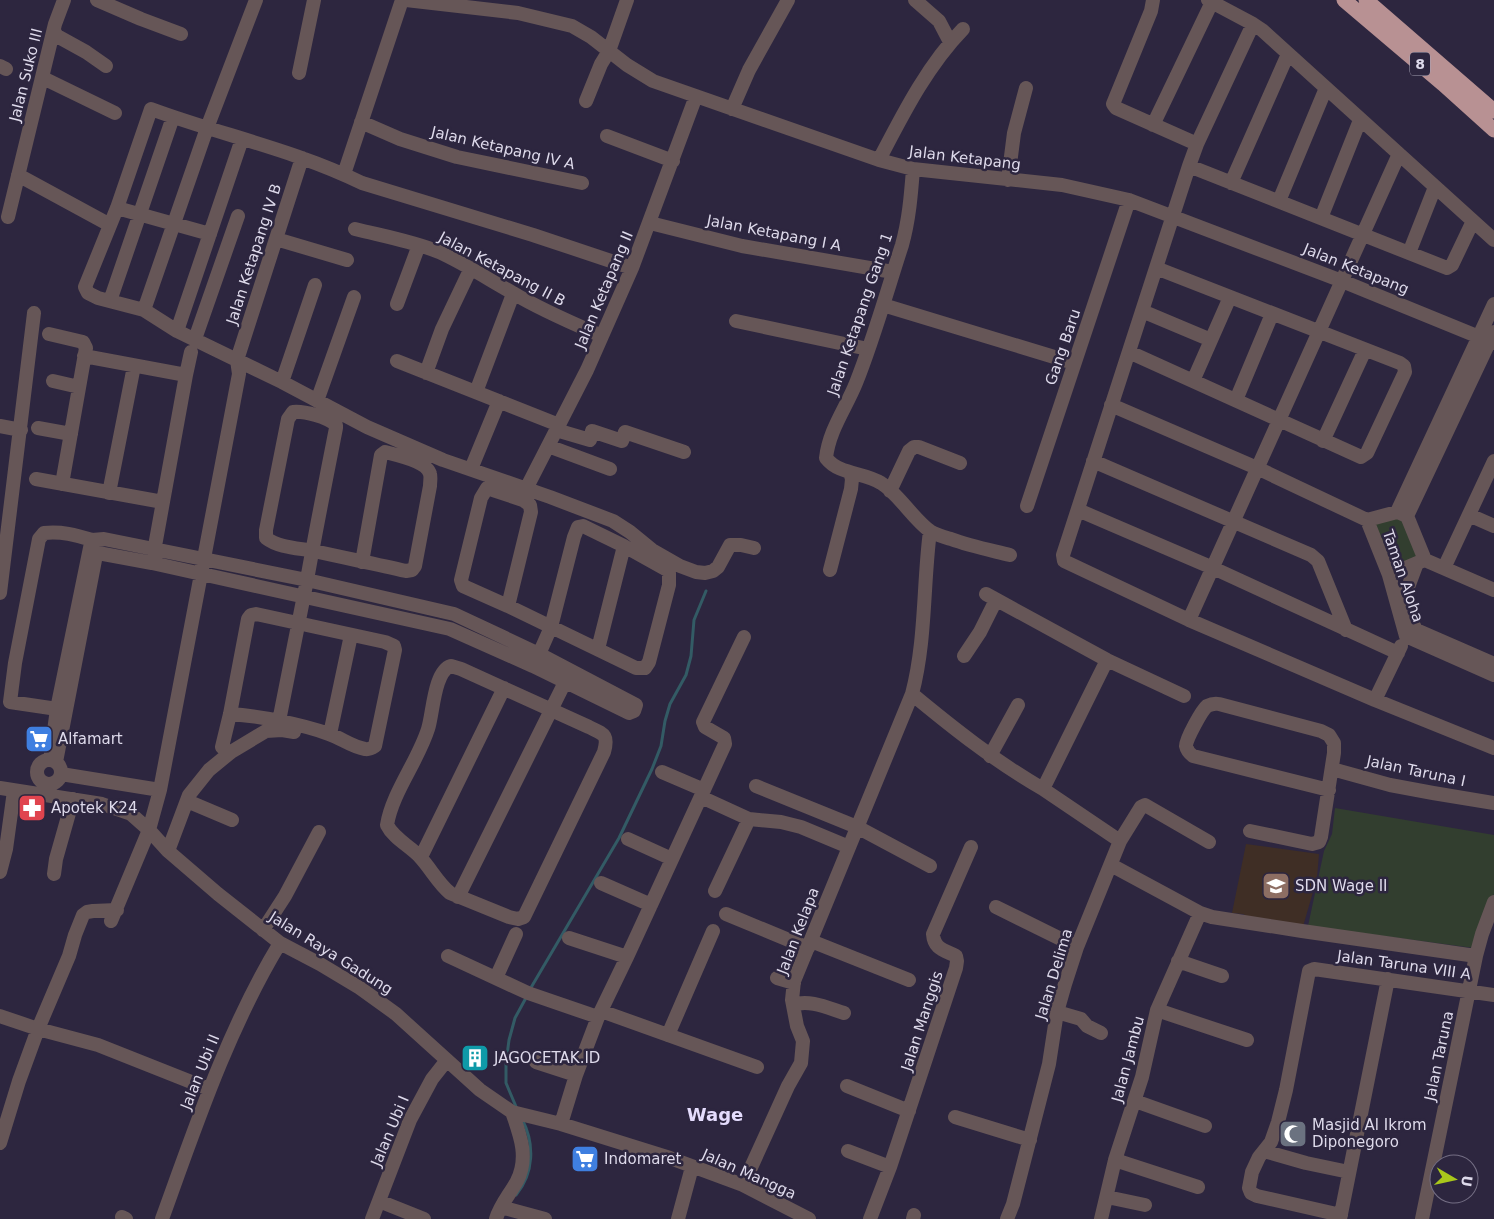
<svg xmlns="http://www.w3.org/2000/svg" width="1494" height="1219" font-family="'DejaVu Sans',sans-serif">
	<rect width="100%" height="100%" fill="#2d263f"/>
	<path fill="#3f2e25" d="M1246,844L1319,854L1317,878L1302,930L1261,924L1243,914L1232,913Z"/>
	<path fill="#323e2f" d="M1396,514L1406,522L1420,559L1398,567L1388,564L1373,528L1378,520Z
		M1335,808L1494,835V894L1486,912L1474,948L1308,926L1324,851L1332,834Z"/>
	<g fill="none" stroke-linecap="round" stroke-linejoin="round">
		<path stroke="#335b65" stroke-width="3" d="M529,991L619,838L652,769L661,746L665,721L670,704L686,675L691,656L694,620L706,591
			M517,1109L506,1083V1063L509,1040L515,1018L527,996
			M516,1195C534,1173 535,1144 522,1119"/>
		<path stroke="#665657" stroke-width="14" d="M97,0L141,19L181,34
			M406,0L518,13L572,26L591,37L627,65L653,81L879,160L913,169L1062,185L1129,200L1342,281L1494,343
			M915,0L939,21L950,42
			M1153,0L1151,11L1113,104L1116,108L1197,144
			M1208,0L1253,24L1262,30L1494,240
			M1253,24L1197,144L1189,166L1063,555L1064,561L1189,620L1375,700L1494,748
			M54,31L57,36L86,52L106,66
			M0,66L6,69
			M299,73L314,0
			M43,78L115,113
			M586,101L601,64L609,51L627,0
			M732,109L749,70L788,0
			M361,122L400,139L457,157L582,183
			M1153,125L1212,2
			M607,136L673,161
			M879,160C903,114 927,66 963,29
			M1189,166L1447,268L1452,265L1473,221
			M913,169C911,195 909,220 902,245C887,291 874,338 856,383C846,408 829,430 826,458C839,475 864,472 881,483C898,493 913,519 930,531C936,535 944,537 951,539C970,546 990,550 1010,555
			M344,174L402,0
			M18,175L110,225
			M1008,180L1014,133L1026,88
			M1231,183L1288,54
			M1279,201L1326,88
			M117,208L210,234
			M8,217L55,24L64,0
			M1321,218L1360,120
			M650,223L742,246L893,272
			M355,229C383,236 412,241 439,252C465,264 488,279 513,293C541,310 572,323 602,336
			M276,239L347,260
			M1409,253L1435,187
			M632,268L533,235L362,183C295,150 221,135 151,109L117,208L85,287L88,293L98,298L144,310L177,331L282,382L367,427L443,460L550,497L613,521L630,532L652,550L680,566L696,572L705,573L713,571L718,567L730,545H741L754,548
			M110,301L173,117
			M397,304L419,245
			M883,305L1074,363
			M144,310L207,128L256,0
			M1142,311L1211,340
			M736,321L868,349
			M177,331L242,139
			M49,334L83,342L86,348L62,484
			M195,339L238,216
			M1129,352L1361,457L1367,453L1405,372L1404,366L1400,363L1156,268
			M84,356L186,375
			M397,361L559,425
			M426,373L442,329L471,268
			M53,381L79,387
			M1193,381L1230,297
			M282,382L315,285
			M476,392L513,294
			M1236,400L1272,314
			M317,401L354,297
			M1111,405L1257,468L1367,520L1397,512L1494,304
			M0,426L21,430
			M38,428L71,434
			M556,430L590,440L592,431L622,441L625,432L684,452
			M1323,441L1365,350
			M548,446L610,469
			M1093,461L1311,555L1318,561L1346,630
			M471,469L499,401
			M36,479L163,502
			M526,489L587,370L632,268L696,96
			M890,491L909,451L914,447H919L960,463
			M109,493L134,366
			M1027,506L1129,200
			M1078,510L1213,568L1398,653
			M1398,512L1407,516L1425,560
			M1469,515L1494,526
			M1407,516L1494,332
			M1367,520L1389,575L1406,636L1494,675
			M153,557L186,375L191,352
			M1425,560L1494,590
			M1417,563L1404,598L1411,620L1416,630L1494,664
			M1444,568L1494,461
			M830,570L851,489L852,479L850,472
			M1389,575L1422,561
			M0,593L34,313
			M986,594L1107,660L1184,696
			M508,606L531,512L530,505L523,500L487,488L481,498L461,580L463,586L508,606L636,668H645L649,662L669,585V573L667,570L624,546L583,526L578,527L574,537L551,627L536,661
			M1189,620L1399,154
			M598,649L624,546
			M964,656L980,632L996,600
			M1107,660L1043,789L1120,841
			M451,666L461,669L589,727C603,734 609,734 604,752L524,917L518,919L509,917L450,893C438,883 431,869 420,857C410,846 394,839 387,825C392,793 418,761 428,729C433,714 434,671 451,666Z
			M912,694C953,728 996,762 1043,789
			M1375,700L1401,646
			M64,710L10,702L15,663L39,539L44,533C61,531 76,535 92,540
			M279,721L307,580C316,529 326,479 336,428V425C327,417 305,411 293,412L288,419L266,530V538C279,548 298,548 314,551C345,558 376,564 406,571L412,570L415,566L430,486C430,482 431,477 430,474C427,461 396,455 385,452L381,455L362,562
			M330,734L351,635
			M222,747L230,714L248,619L251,615L256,614L385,642L394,646L395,650L375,746C372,748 369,750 365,749C352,747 341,738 329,734C301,724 260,716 230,714
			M990,756L1018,705
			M50,760L57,709L91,543L92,540L104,539L307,580L454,614L539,654L636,705L634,711L629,713L533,666L450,629L152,563L98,553L96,555L56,762
			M37 772a12 12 0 1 1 24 0a12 12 0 1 1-24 0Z
			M1332,769L1390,785L1433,793L1494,803
			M662,772L704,790
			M61,774L160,790
			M756,786L857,827L930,866
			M0,788L102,804L131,814L149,830L168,851L218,894L280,943L320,964L360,988L396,1014L480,1090L512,1112L561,1124L670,1158L743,1185L809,1219
			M701,797L749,819L781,822L801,827L849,847
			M187,801L232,820
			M1250,831L1312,844L1319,842L1321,837L1334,753V743L1329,735L1321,731L1219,704C1214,703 1211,704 1207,706C1202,710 1186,739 1186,746C1187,751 1189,753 1193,756L1329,790
			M628,839L672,859
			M168,851L189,795L209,770L231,752L266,731L282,730L294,732
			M421,857L504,688
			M1111,865L1200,913L1212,917L1302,931L1476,956
			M0,872L6,849L14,791
			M54,874L56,859L73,799
			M601,883L651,905
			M715,891L749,819
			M458,897L569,674
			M996,907L1077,947
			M726,914L808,948
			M111,921L149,830L160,790L239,374L237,360L302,158
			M263,930L285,896L319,832
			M569,938L627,957
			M811,941L909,980
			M448,956L528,993L598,1017
			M1178,961L1222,976
			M496,978L516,934
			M777,978L794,983
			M793,1005C809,999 828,1008 844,1013
			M1157,1010L1247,1040
			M601,1011L757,1067
			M1057,1012L1081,1019L1087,1026L1101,1033
			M0,1016L38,1029L98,1045L209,1089
			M668,1035L713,931
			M536,1062L576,1075
			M847,1086L909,1111
			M1135,1101L1205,1126
			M955,1117L1030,1140
			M561,1124L576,1075L598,1017L627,957L725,744L724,738L705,727L703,722L744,637
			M0,1143L19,1081L38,1029L69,956L75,935L83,915L87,912L93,911L117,910
			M848,1151L890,1167
			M1264,1151L1306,1163L1349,1172
			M1115,1160L1198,1187
			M743,1185L788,1086L801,1063L803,1041L797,1026L792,1000L794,981L912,694C926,641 923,585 930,531
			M1107,1197L1145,1205
			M379,1201L424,1219
			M508,1209L545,1219
			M1341,1215L1257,1196L1251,1193L1249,1188L1252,1172L1259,1157L1271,1142L1278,1122L1286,1090L1309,971L1314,969L1494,995
			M122,1217L126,1219
			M162,1219C196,1125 228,1029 280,943
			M372,1219L410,1120L432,1079L447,1060
			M496,1219C500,1205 510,1194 517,1181C529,1157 520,1135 512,1112
			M678,1219L692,1167
			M870,1219L890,1167L956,968L957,961L956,956C944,950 934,949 933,934L971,847
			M913,1219L914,1215
			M1007,1219L1013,1204L1049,1064L1057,1012L1065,984L1077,947L1120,841L1141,807L1145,805L1209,842
			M1101,1219L1115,1160L1142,1077L1157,1010L1200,913
			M1340,1219L1388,979
			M1422,1219L1476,956L1482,934L1494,902"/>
		<path stroke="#b89193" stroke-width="15" d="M1344,0L1443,84L1494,130
			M1366,0L1494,111"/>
	</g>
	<defs>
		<symbol id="supermarket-square" viewBox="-11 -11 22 22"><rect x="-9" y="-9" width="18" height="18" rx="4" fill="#3f7fe0" stroke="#2d263f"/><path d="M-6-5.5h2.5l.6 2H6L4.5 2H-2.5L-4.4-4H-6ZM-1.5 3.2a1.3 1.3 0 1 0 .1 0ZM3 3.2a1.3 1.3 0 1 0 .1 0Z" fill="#fff"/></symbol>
		<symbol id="pharmacy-square" viewBox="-11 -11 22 22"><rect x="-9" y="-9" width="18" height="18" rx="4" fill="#e0444e" stroke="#2d263f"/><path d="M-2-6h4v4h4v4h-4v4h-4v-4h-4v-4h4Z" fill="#fff"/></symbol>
		<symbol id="school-square" viewBox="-11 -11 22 22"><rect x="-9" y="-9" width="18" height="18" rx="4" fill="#8d6e63" stroke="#2d263f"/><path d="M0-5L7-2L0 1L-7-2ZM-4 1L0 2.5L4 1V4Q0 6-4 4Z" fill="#fff"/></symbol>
		<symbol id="building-square" viewBox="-11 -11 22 22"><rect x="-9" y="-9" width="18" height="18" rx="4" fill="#0f9aa8" stroke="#2d263f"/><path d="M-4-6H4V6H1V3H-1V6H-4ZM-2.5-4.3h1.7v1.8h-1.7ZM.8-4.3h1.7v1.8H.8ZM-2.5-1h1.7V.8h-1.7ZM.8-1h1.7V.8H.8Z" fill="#fff"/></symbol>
		<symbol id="mosque-square" viewBox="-11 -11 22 22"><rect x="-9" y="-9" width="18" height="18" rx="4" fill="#6b7280" stroke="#2d263f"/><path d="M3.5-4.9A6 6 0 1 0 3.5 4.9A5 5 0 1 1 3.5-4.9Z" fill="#fff"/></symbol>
	</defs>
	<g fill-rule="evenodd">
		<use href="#supermarket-square" x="23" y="723" width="32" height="32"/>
		<use href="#pharmacy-square" x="16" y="792" width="32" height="32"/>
		<use href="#school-square" x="1260" y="870" width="32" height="32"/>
		<use href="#building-square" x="459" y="1042" width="32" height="32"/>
		<use href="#mosque-square" x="1277" y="1118" width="32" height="32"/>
		<use href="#supermarket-square" x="569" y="1143" width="32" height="32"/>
	</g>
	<g text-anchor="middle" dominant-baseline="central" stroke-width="5" stroke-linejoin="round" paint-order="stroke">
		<rect fill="#2d263f" stroke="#a9a4b7" stroke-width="1" x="1410" y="52.5" width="20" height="23" rx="4"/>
		<g font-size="14" font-weight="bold" fill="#dedaeb">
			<text x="1420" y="64">8</text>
		</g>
		<g font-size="15" fill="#dedaeb" stroke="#2d263f">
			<text transform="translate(26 75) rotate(-76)">Jalan Suko III</text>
			<text transform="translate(503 148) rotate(13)">Jalan Ketapang IV A</text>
			<text transform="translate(965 158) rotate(7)">Jalan Ketapang</text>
			<text transform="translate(774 233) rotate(11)">Jalan Ketapang I A</text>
			<text transform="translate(254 254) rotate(-72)">Jalan Ketapang IV B</text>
			<text transform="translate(502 269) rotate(28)">Jalan Ketapang II B</text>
			<text transform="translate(1356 269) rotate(22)">Jalan Ketapang</text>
			<text transform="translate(604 290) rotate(-67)">Jalan Ketapang II</text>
			<text transform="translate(860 314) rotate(-71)">Jalan Ketapang Gang 1</text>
			<text transform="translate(1063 347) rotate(-71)">Gang Baru</text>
			<text transform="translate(1403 576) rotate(71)">Taman Aloha</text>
			<text transform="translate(1416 771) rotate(12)">Jalan Taruna I</text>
			<text transform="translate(798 931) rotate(-69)">Jalan Kelapa</text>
			<text transform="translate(331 953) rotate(32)">Jalan Raya Gadung</text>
			<text transform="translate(1404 965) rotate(8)">Jalan Taruna VIII A</text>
			<text transform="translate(1054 974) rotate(-73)">Jalan Delima</text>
			<text transform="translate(922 1021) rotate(-72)">Jalan Manggis</text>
			<text transform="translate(1439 1056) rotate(-78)">Jalan Taruna</text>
			<text transform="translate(1128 1059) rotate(-75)">Jalan Jambu</text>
			<text transform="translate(200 1072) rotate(-68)">Jalan Ubi II</text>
			<text transform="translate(390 1131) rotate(-67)">Jalan Ubi I</text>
			<text transform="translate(749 1174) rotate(24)">Jalan Mangga</text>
		</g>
		<g font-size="15" fill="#dedaeb" stroke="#2d263f" text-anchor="start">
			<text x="58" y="739">Alfamart</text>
			<text x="51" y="808">Apotek K24</text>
			<text x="1295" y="886">SDN Wage II</text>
			<text x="494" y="1058">JAGOCETAK.ID</text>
			<text x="1312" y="1125">Masjid Al Ikrom<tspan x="1312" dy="17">Diponegoro</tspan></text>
			<text x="604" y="1159">Indomaret</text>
		</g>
		<g font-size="18" font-weight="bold" fill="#e4dcfd" stroke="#2d263f">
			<text x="715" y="1114">Wage</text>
		</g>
	</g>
	<g transform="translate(1454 1179) rotate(99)"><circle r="24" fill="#2d263f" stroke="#746e84"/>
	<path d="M0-4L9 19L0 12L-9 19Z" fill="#a9c71b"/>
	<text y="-8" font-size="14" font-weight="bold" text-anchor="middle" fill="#dedaeb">U</text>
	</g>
</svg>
